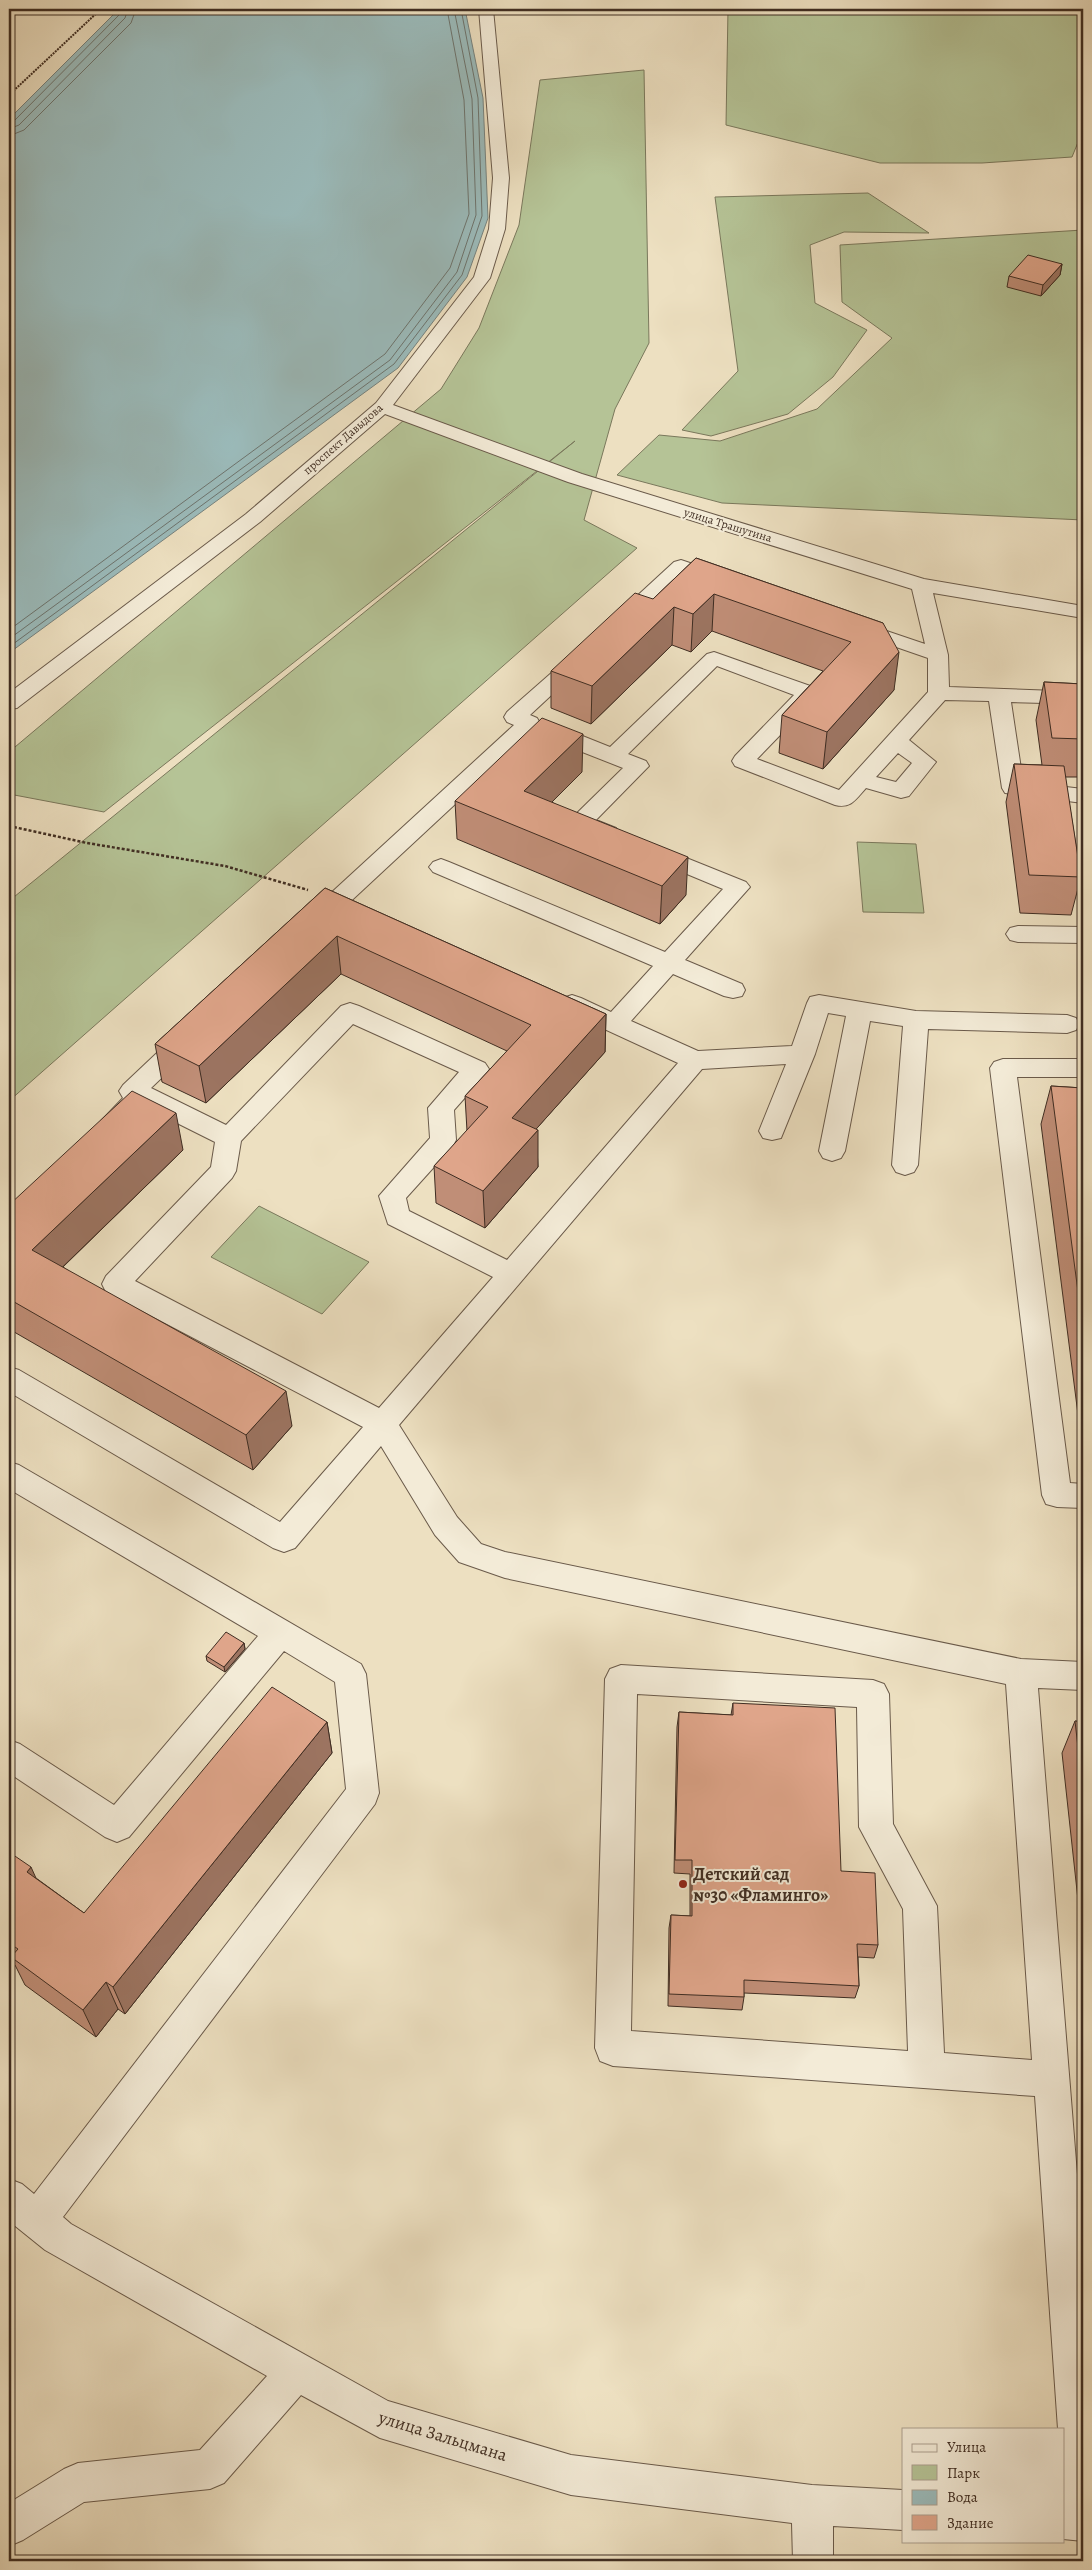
<svg xmlns="http://www.w3.org/2000/svg" width="1092" height="2570" font-family="Alegreya,serif">
	<rect width="100%" height="100%" fill="#ede0c1"/>
	<filter id="stains"><feTurbulence type="fractalNoise" baseFrequency=".004" numOctaves="4"/><feColorMatrix values="0 0 0 0 .2 0 0 0 0 .09 0 0 0 0 .02 0 0 0 .5 -.17"/></filter>
	<radialGradient id="worn" r=".72"><stop offset=".6" stop-color="#630" stop-opacity="0"/><stop offset="1" stop-color="#630" stop-opacity=".3"/></radialGradient>
	<path fill="#b5c396" stroke="#7a785c" d="M728,9H1083V130L1072,157L982,163H880L726,125Z
		M644,70L649,343L615,409L584,520L637,548L9,1101V901L575,441L104,812L9,794V752L441,389L479,328L519,225L540,80Z
		M868,193L929,233L844,232L810,245L815,303L867,330L833,377L788,414L711,436L682,430L738,371L715,197Z
		M1083,230V520L722,503L617,475L659,435L720,441L817,409L892,338L842,302L840,245Z
		M857,842L916,844L924,913L863,912Z
		M259,1206L369,1262L322,1314L211,1257Z"/>
	<path fill="#9bbbbb" stroke="#76827e" d="M119,9H465L483,98L488,218L467,277L398,368L9,653V119Z"/>
	<g fill="none" stroke-linecap="round" stroke-linejoin="round">
		<path stroke="#6d746e" stroke-width="1" d="M9,122L14,121L120,14L122,9
			M9,129L19,125L125,18L128,9
			M9,136L24,130L131,23L136,9
			M9,630L385,354L450,268L469,214L464,100L447,9
			M9,639L390,360L457,272L476,215L472,99L454,9
			M9,647L394,364L462,275L482,216L478,98L461,9"/>
		<defs>
			<path id="minor" d="M479,9H493L509,178L505,229L490,278L393,405L582,474L924,579L1083,606V618L933,593L948,655L949,687L1083,692V704L1011,702L1023,782L1083,789V803L1005,793L1002,788L989,701L945,700L909,740L936,762L909,796L901,798L866,788C856,799 851,809 835,805L735,766L732,761L735,756L794,695L717,666L628,754L646,761L649,766L596,820L616,828L619,833L616,838L608,840L573,827L570,822L573,817L623,768L539,735L536,730L539,725L547,723L555,725L610,747L707,654L714,652L816,688L819,693L816,698L757,759L839,790L928,692V658L850,631L847,627L850,623L857,621L925,644L912,589L568,482L385,414L260,522L17,708L9,709V693L246,514L376,403L474,277L489,229L493,178ZM898,753L912,763L896,782L876,777Z
				M681,560L729,576L732,580L729,584L722,586L684,574L626,627L619,629L612,627L609,623L612,619L674,562Z
				M580,652L587,654L590,658L587,662L530,715L537,718L540,723L537,728L323,927L315,929L307,927L303,921L307,915L514,725L507,722L504,717L507,712L573,654Z
				M654,845L746,882L750,887L685,960L742,984L745,990L742,996L733,998L724,996L673,974L631,1021L698,1051L792,1046L807,1003L810,997L819,995L916,1011L1067,1015L1076,1018L1079,1024L1076,1030L1067,1033L928,1029L918,1165L914,1172L905,1175L896,1172L892,1165L903,1026L870,1021L845,1151L841,1158L832,1161L823,1158L819,1151L846,1016L828,1013L815,1054L781,1138L772,1140L763,1138L759,1131L786,1064L702,1069L399,1425L457,1517L481,1544L505,1552L1021,1659L1083,1662V1690L1038,1688L1083,2249V2541L1063,2539V2429H1058L1035,2096L613,2066L600,2061L595,2048L605,1679L610,1669L621,1665L873,1680L884,1684L889,1694L893,1824L937,1906L944,2053L1032,2060L1006,1684L505,1578L459,1562L435,1535L381,1446L295,1548L284,1552L273,1548L9,1392V1367L19,1370L280,1522L363,1427L106,1292L102,1284L106,1276L211,1167L215,1142L145,1107C132,1119 123,1133 105,1128L101,1121L123,1098L119,1091L123,1085L177,1034L186,1031L195,1034L198,1040L195,1046L151,1088L226,1125L341,1006L350,1003L359,1006L485,1063L489,1069L485,1075L454,1110L456,1140L452,1147L406,1198L409,1211L507,1260L678,1063L563,1010L560,1004L563,998L572,995L581,998L611,1012L653,966L433,872L429,867L433,862L441,859L449,862L665,952L723,889L646,857L643,852L646,847ZM353,1024L459,1072L428,1108L430,1138L379,1196L388,1224L493,1277L379,1408L135,1281L232,1178L236,1171L241,1141ZM637,1694L857,1707L859,1827L903,1909L908,2051L631,2031Z
				M1018,926L1083,927V943L1018,942L1010,940L1006,934L1010,928Z
				M1003,1059H1083V1077H1017L1070,1483L1083,1484V1508L1057,1507L1046,1504L1042,1495L990,1068L994,1062Z
				M9,1462L19,1465L361,1664L366,1674L379,1793L375,1804L63,2217L71,2224L388,2401L571,2455L812,2485L903,2490V2530L833,2526V2561H793L792,2523L571,2495L380,2438L301,2395L224,2483L210,2489L84,2502L23,2540L9,2546V2503L64,2469L78,2463L200,2450L267,2376L45,2250L9,2221V2179L22,2184L34,2194L346,1789L335,1682L284,1651L129,1837L117,1842L105,1837L9,1773V1740L20,1744L114,1805L258,1636L9,1489Z"/>
		</defs>
		<use href="#minor" stroke="#6a5a4a" stroke-width="2"/>
		<path stroke="#3f2d22" stroke-width="2" stroke-dasharray="2 1" stroke-linecap="butt" d="M1076,9L1083,11
			M9,95L101,9"/>
		<path stroke="#3f2d22" stroke-width="2.5" stroke-dasharray="3 2" stroke-linecap="butt" d="M9,826L87,843L225,866L308,890"/>
		<use href="#minor" fill="#f3ebd7" fill-rule="evenodd"/>
	</g>
	<path fill="#c08e77" stroke="#3f2d22" d="M1062,264L1060,275L1041,296L1007,287L1009,276Z
		M696,558L883,623L894,690L823,769L779,753L782,715L823,671L712,631L691,652L672,645L591,724L551,708V671L653,599Z
		M1044,682L1083,684V777H1065L1081,877L1071,915L1020,913L1006,802L1014,764L1042,765L1036,720Z
		M582,772L552,802L686,895L660,924L457,839L455,801Z
		M325,888L606,1014L605,1052L536,1129L538,1167L485,1228L436,1203L434,1166L467,1131L465,1096L507,1051L341,974L206,1103L162,1082L155,1044Z
		M1051,1086L1083,1088V1446H1082L1041,1124Z
		M183,1150L63,1267L292,1426L253,1470L9,1329V1205Z
		M244,1643L245,1649L225,1672L207,1661L206,1656Z
		M733,1703L841,1871L878,1945L874,1958L858,1957L859,1986L855,1998L744,1993V1997L742,2010L668,2006L669,1928L671,1915L690,1916V1874L674,1873L677,1727L679,1712L731,1715Z
		M1075,1721L1083,1722V1946L1062,1753Z
		M327,1722L332,1753L125,2014L118,2009L96,2037L25,1985L15,1965L9,1960V1852L36,1878L84,1913Z"/>
	<path fill="#9c7461" stroke="#3f2d22" d="M1062,264L1060,275L1041,296L1043,285Z
		M714,594L712,631L691,652L693,614Z
		M674,607L672,645L591,724L592,686Z
		M899,652L894,690L823,769L827,732Z
		M583,734L582,772L525,829L524,791Z
		M688,857L686,895L660,924L662,886Z
		M337,936L341,974L206,1103L199,1066Z
		M606,1014L605,1052L513,1155L512,1118Z
		M176,1113L183,1150L43,1286L32,1250Z
		M538,1130V1167L485,1228L483,1191Z
		M286,1391L292,1426L253,1470L246,1435Z
		M244,1643L245,1649L225,1672L224,1667Z
		M327,1722L332,1753L125,2014L113,1987Z
		M31,1867L44,1896L27,1872Z
		M106,1982L118,2009L96,2037L83,2010Z"/>
	<path fill="#dfa58a" stroke="#3f2d22" d="M1028,255L1062,264L1043,285L1009,276Z
		M696,558L883,623L899,652L827,732L782,715L851,642L714,594L693,614L674,607L592,686L551,671L635,593L653,599Z
		M1044,682L1083,684V739L1052,738Z
		M542,718L583,734L524,791L688,857L662,886L455,801Z
		M1014,764L1064,766L1081,877L1029,875Z
		M325,888L606,1014L512,1118L538,1130L483,1191L434,1166L488,1107L465,1096L531,1025L337,936L199,1066L155,1044Z
		M1051,1086L1083,1088V1330Z
		M132,1091L176,1113L32,1250L286,1391L246,1435L9,1299V1205Z
		M226,1632L244,1643L224,1667L206,1656Z
		M272,1687L327,1722L113,1987L106,1982L83,2010L11,1957L18,1949L9,1943V1852L31,1867L27,1872L84,1913Z
		M733,1703L835,1708L841,1871L875,1873L878,1945L857,1944L859,1986L744,1980V1997L669,1994L671,1915L692,1916V1860H675L679,1712L733,1715Z
		M1075,1721L1083,1722V1792Z"/>
	<circle fill="#8f2418" stroke="#f3ebd7" stroke-width="2" cx="683" cy="1884" r="5"/>
	<g text-anchor="middle" dominant-baseline="central" stroke-width="4" stroke-linejoin="round" paint-order="stroke">
		<g font-size="12" fill="#3f2d22" stroke="#f3ebd7">
			<text transform="translate(343 439) rotate(-41)">проспект Давыдова</text>
			<text transform="translate(728 525) rotate(17)">улица Трашутина</text>
		</g>
		<g font-size="18" font-weight="bold" fill="#3f2d22" stroke="#f3ebd7" text-anchor="start">
			<text x="693" y="1874">Детский сад<tspan x="693" dy="21">№30 «Фламинго»</tspan></text>
		</g>
		<g font-size="18" fill="#3f2d22" stroke="#f3ebd7">
			<text transform="translate(443 2436) rotate(17)">улица Зальцмана</text>
		</g>
	</g>
	<rect width="1092" height="2570" fill="none" stroke="#ede0c1" stroke-width="30"/>
	<rect x="10" y="10" width="1072" height="2550" fill="none" stroke="#3f2d22" stroke-width="2.5"/>
	<rect x="15" y="15" width="1062" height="2540" fill="none" stroke="#3f2d22"/>
	<rect x="902" y="2428" width="162" height="115" fill="#f3ebd7" stroke="#ab9f8f"/>
	<rect x="912" y="2444" width="25" height="8" fill="#f3ebd7" stroke="#ab9f8f"/>
	<text x="947" y="2452" font-size="15" fill="#3f2d22">Улица</text>
	<rect x="912" y="2465" width="25" height="15" fill="#b5c396" stroke="#ab9f8f"/>
	<text x="947" y="2478" font-size="15" fill="#3f2d22">Парк</text>
	<rect x="912" y="2490" width="25" height="15" fill="#9bbbbb" stroke="#ab9f8f"/>
	<text x="947" y="2502" font-size="15" fill="#3f2d22">Вода</text>
	<rect x="912" y="2515" width="25" height="15" fill="#dfa58a" stroke="#ab9f8f"/>
	<text x="947" y="2528" font-size="15" fill="#3f2d22">Здание</text>
	<rect width="100%" height="100%" filter="url(#stains)"/>
	<rect width="100%" height="100%" fill="url(#worn)"/>
</svg>
